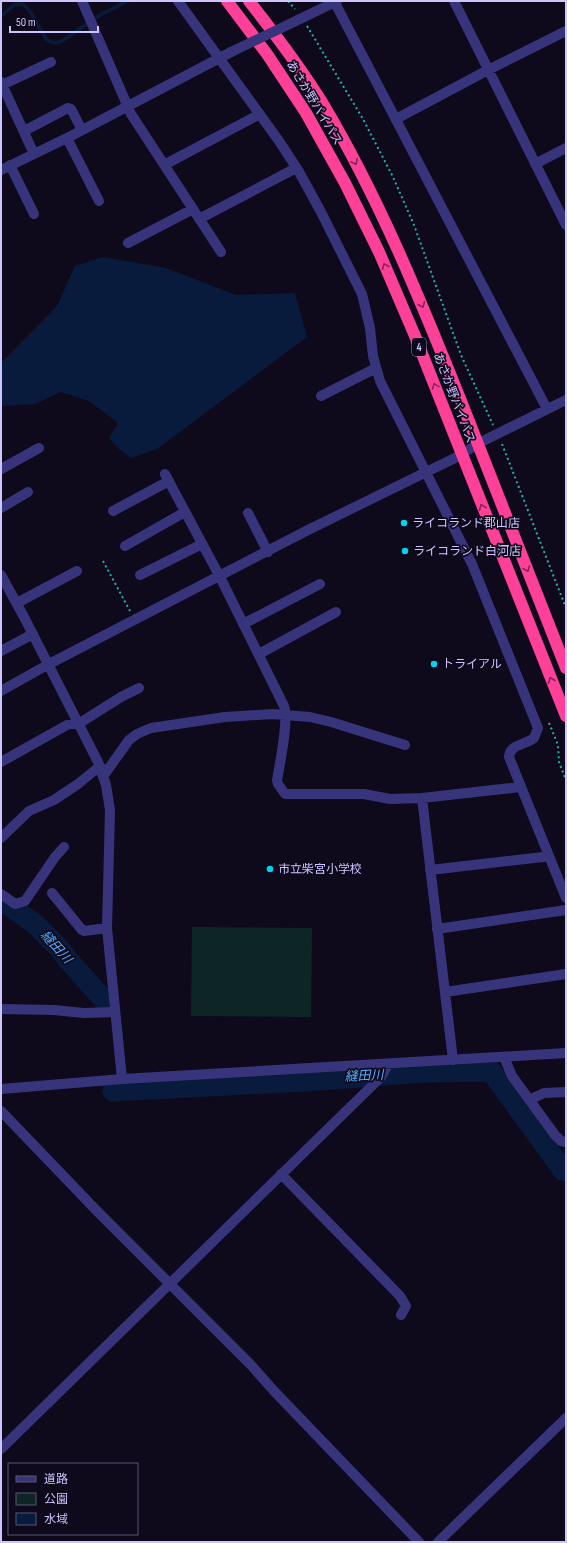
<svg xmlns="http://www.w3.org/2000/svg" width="567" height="1543" font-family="'Sofia Sans Condensed','Noto Sans JP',sans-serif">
	<rect width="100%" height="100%" fill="#0e0a1c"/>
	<path fill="#0d2625" d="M192,927L312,928L311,1017L191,1016Z"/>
	<path fill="#091b3c" d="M103,257L166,268L236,295L295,293L307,337L157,449L131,458L119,449L109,438L118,423L89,401L61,392L35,404L4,406L1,404V363L57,306L75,266Z"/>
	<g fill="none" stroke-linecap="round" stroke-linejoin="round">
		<path stroke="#091b3c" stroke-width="3.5" d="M1,16L14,5L23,4L29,10L47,40C53,44 56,43 62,41L100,15L128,1"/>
		<path stroke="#091b3c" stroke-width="21" d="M1,900L34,923L58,947L70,962L104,1000
			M113,1091L305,1081L427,1072L491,1071L563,1170L566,1171"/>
		<path stroke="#29afa9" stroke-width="2" stroke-dasharray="2 3" stroke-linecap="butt" d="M288,1L295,9
			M307,26L363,119L393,177L414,225L461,355L493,425
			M502,444L566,608
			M103,561L130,611
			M549,723L558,745L559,762L566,780"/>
		<path stroke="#38347c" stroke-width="10" d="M82,1L131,114L221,252
			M178,1L279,141L298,170L321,212L362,294L370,328L373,356L380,381L472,564L538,728L534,738C525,745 510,744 509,757L566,898
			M334,1L547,409
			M454,1L566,225
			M300,19L337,1
			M1,82L34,154
			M2,85L51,62
			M396,119L488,70L566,31
			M24,131L68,108L71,109L82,130
			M67,138L99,201
			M535,164L566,148
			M10,165L34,214
			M164,165L260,114
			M1,170L71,136L231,52
			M199,219L296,168
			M128,243L193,209
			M321,396L376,368
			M1,469L39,448
			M165,474L220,577L284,706C289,721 280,762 277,780L278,784L285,794H364L390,799L422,798L520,787
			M1,508L28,492
			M113,511L169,481
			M248,513L268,552
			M125,546L185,512
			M1,575L24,617L98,762L106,785L110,810L107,928L122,1079
			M140,575L202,544
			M17,603L77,571
			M243,624L320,584
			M1,651L33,634
			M259,654L336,612
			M1,691L49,664L308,530L461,455L477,444L566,400
			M1,762L67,725L83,721L121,697L139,688
			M104,775L129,740L137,734L151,728L225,717L272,714L310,717L331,722L405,745
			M422,798L453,1060
			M1,838L29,811L54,800L78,784L100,766
			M430,870L543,857L548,855
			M52,893L82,930L84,931L107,928
			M1,894L15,904L25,901L55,857L64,847
			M437,929L566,910
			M445,992L566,974
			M1,1009L54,1010L84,1013L115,1012
			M504,1057L512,1076L555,1135L561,1141L566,1142
			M1,1089L122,1079L566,1053
			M529,1100L544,1093L566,1092
			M1,1111L97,1211L251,1365L274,1391L419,1542
			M281,1174L400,1296L406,1306L401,1315
			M1,1449L381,1077L388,1065
			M438,1542L566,1418"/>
		<path stroke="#ff4098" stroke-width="12" d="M227,1L267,54L306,113L345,183L379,252L415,336L566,716
			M249,1C275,34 301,68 323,104C379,198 420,299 461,401C496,490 531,579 566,668"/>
		<path stroke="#38347c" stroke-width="10" d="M231,52L300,19"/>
	</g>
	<defs><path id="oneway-chevron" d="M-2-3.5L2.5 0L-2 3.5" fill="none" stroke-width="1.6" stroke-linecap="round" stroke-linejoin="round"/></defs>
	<g stroke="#86255a">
		<use href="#oneway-chevron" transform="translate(355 162) rotate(61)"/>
		<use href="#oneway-chevron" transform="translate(385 266) rotate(-113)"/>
		<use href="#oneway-chevron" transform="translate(422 305) rotate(67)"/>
		<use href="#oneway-chevron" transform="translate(435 386) rotate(-111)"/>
		<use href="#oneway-chevron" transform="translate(482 507) rotate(-112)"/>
		<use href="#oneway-chevron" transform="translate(527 569) rotate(68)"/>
		<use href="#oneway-chevron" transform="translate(551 680) rotate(-112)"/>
	</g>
	<g fill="#00d3f0" stroke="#0e0a1c" stroke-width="1.5">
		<circle cx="404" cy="523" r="4"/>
		<circle cx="405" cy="551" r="4"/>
		<circle cx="434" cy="664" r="4"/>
		<circle cx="270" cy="869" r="4"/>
	</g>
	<g text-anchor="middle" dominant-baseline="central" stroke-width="3.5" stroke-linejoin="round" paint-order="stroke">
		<rect fill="#0e0a1c" stroke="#948dbb" stroke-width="1" x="412" y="338" width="14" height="18" rx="3"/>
		<g font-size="11" font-weight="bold" fill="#cdc5ff">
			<text x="419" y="347">4</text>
		</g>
		<g font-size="12" fill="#cdc5ff" stroke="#0e0a1c">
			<text transform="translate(314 103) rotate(59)">あさか野バイパス</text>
			<text transform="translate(454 398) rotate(69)">あさか野バイパス</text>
		</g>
		<g font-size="12" fill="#cdc5ff" stroke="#0e0a1c" text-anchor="start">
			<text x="412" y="523">ライコランド郡山店</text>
			<text x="413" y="551">ライコランド白河店</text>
			<text x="442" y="664">トライアル</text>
			<text x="278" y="869">市立柴宮小学校</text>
		</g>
		<g font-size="13" font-style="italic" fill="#53acff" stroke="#0e0a1c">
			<text transform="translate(56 947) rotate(48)">縫田川</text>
			<text transform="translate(364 1076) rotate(-3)">縫田川</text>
		</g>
	</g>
	<rect width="567" height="1543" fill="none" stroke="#cdc5ff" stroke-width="4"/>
	<rect x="8" y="1463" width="130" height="72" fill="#0e0a1c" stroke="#5a5577"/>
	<rect x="16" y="1476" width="20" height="6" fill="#38347c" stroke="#5a5577"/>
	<text x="44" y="1483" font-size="12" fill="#cdc5ff">道路</text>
	<rect x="16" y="1493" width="20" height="12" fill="#0d2625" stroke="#5a5577"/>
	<text x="44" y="1503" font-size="12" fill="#cdc5ff">公園</text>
	<rect x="16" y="1513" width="20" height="12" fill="#091b3c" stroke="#5a5577"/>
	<text x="44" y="1523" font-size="12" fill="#cdc5ff">水域</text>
	<path d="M10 26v6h88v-6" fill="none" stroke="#cdc5ff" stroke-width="2"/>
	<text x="16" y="26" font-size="12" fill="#cdc5ff" stroke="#0e0a1c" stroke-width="3" paint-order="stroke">50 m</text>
</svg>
